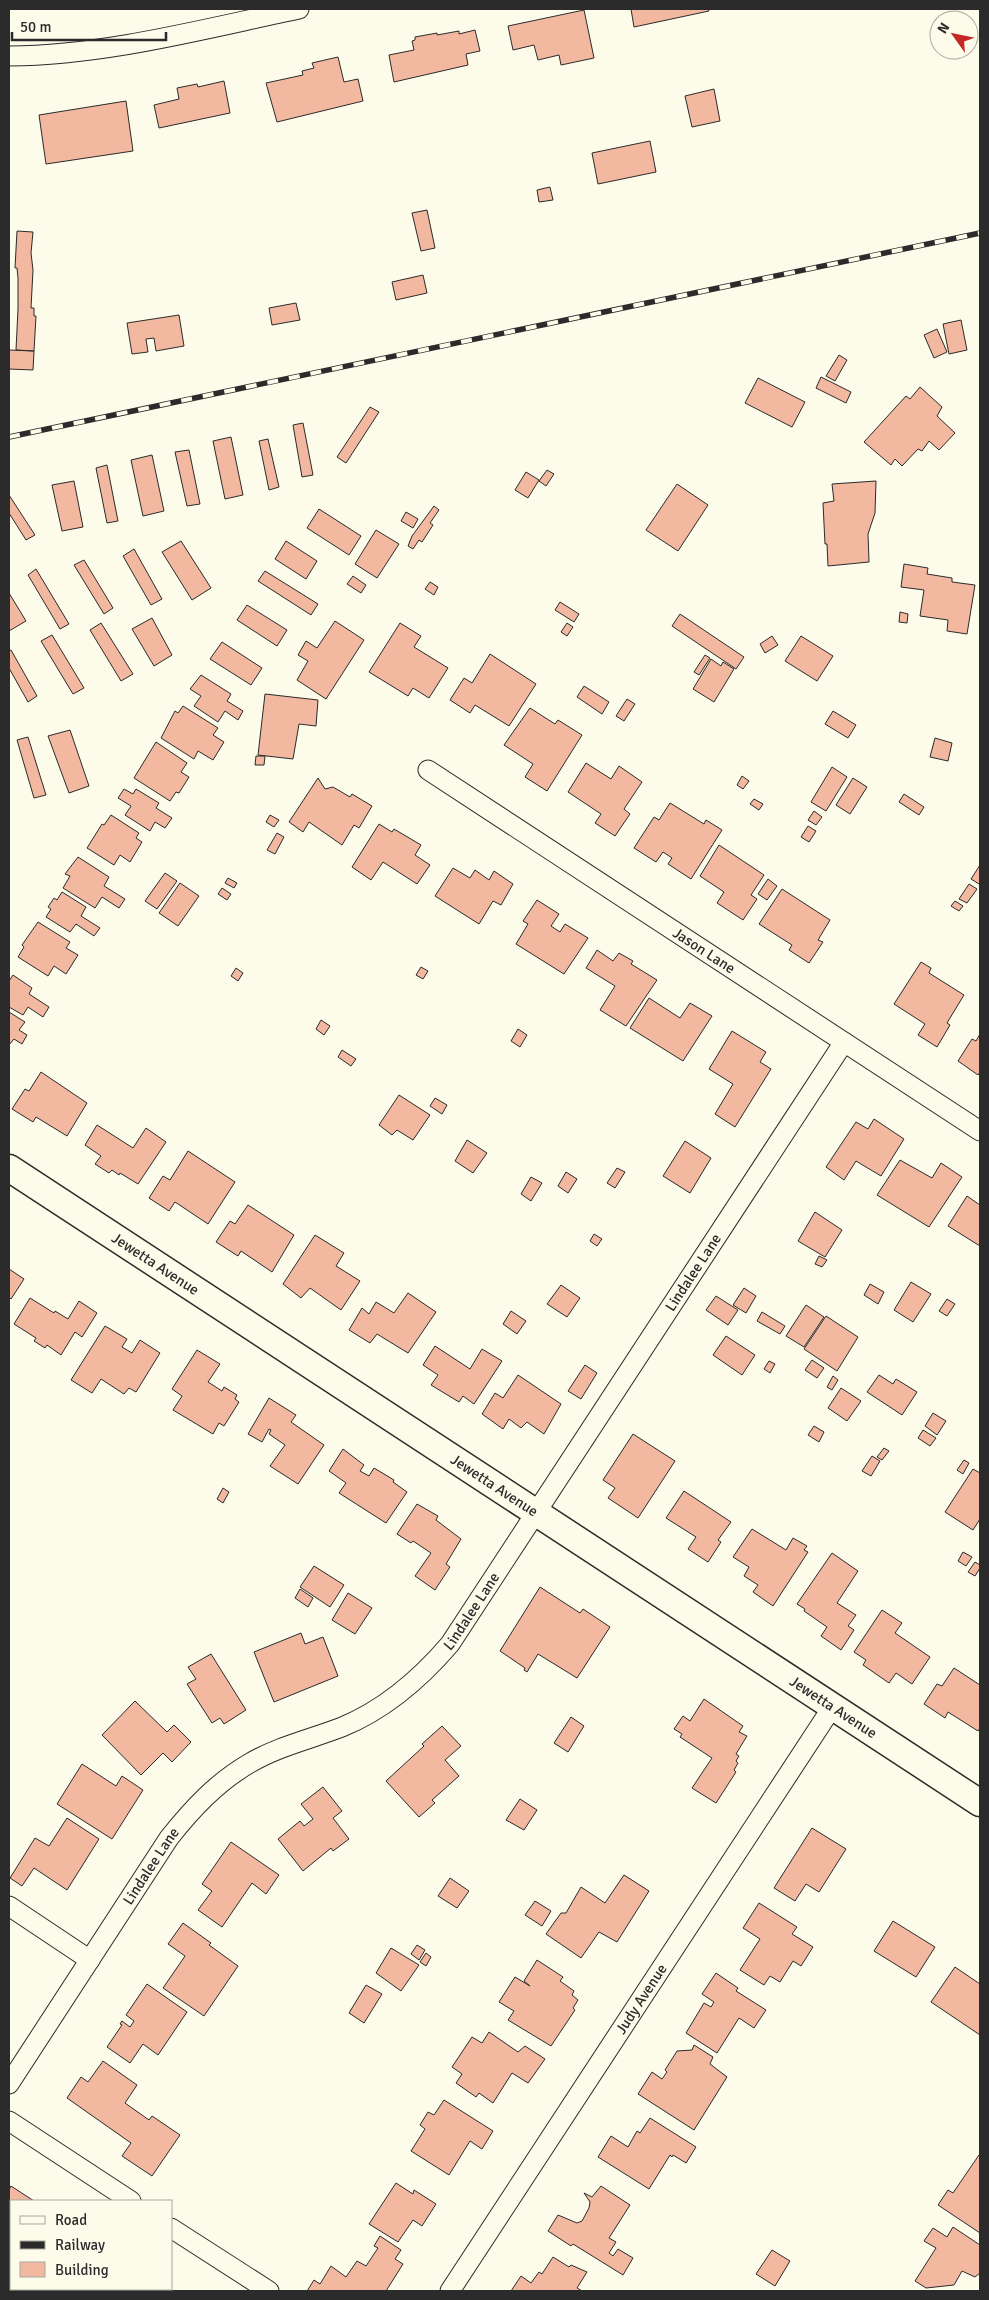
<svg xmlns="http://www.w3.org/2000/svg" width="989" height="2300" font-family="Signika,sans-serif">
	<rect width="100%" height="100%" fill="#fdfbea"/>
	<path fill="#f2b8a0" stroke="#2b2b2b" d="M631,9H708L709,11L634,27Z
		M584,10L594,58L561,65L559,55L538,60L534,45L513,50L508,26Z
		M475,30L480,51L466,54L468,65L394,82L389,55L414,50L412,41L415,40V37L437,33V35L459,31V34Z
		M338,57L344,82L358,79L363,101L277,122L266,83L303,75L302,71L314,68L312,63Z
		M224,81L230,113L159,128L154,105L179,99L177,88L197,84L198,87Z
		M714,89L720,121L692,127L685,96Z
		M126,101L133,151L46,164L39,115Z
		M650,141L656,172L598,184L592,153Z
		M550,187L553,200L539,202L537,190Z
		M427,210L435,248L421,251L412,213Z
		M17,231L33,232L31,253L33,270L31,308H34V316H36L34,351L16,350L18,309V278L17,268H15Z
		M423,275L427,293L396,300L392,282Z
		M296,303L300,320L272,325L269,308Z
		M179,315L184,346L156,351L154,338L146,339L148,352L132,354L127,323Z
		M961,320L967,350L949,354L943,324Z
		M937,329L947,352L934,358L924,335Z
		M9,350L34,351L33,370L9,369Z
		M839,355L847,360L835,381L826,376Z
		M821,377L851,392L846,403L816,388Z
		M758,378L805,402L792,427L745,403Z
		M920,387L942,407L937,416L955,433L939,450L929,441L922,451L918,449L902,466L895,459L891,465L864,442L906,396L910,399Z
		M370,407L379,412L346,463L337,457Z
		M303,423L313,475L302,477L293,425Z
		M231,437L243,495L225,499L213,441Z
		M268,439L279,487L269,490L259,441Z
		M189,450L200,504L187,506L175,452Z
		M152,455L164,511L143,516L131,460Z
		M107,465L118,521L107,523L96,468Z
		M547,470L554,474L546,486L539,481Z
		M526,472L539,480L528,498L515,490Z
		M74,481L83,527L62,531L52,485Z
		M876,481L875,513L868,534L869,562L828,566L827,544H825L823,503L834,501L832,484Z
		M677,484L708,505L678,551L646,530Z
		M9,495L35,535L26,540L9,513Z
		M434,506L439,510L430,523L433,525L422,542L419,540L413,549L408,546L412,536Z
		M319,509L361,536L349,555L307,528Z
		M406,512L418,519L413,528L401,521Z
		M376,530L399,544L377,578L355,564Z
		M181,541L211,588L192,600L162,552Z
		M286,541L317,561L306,579L275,559Z
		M134,549L162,599L151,605L123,556Z
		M84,560L113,608L104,614L74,565Z
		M904,564L928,568L927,574L952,578V582L975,585L967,634L947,631L948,620L920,616L924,590L901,587Z
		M36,569L69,624L60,629L28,575Z
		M265,571L318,604L311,615L258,581Z
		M353,576L366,585L361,593L347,584Z
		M430,582L438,587L434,595L425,589Z
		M9,593L26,621L9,631Z
		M560,602L579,614L574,622L555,610Z
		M247,605L287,630L277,646L237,620Z
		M900,612L908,614L907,623L899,622Z
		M680,614L744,657L736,669L672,626Z
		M152,618L172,655L154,666L132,629Z
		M335,621L364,640L326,699L297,680L308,661L298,655L306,641L317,648Z
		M101,623L133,674L121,681L90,630Z
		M400,623L421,636L414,647L448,668L429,698L413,688L408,696L369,672Z
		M567,623L573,627L567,636L561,632Z
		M52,635L84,688L73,694L41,641Z
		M772,636L778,645L765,653L760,644Z
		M801,636L833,656L817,681L785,661Z
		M222,642L262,668L251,685L210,659Z
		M11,650L37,696L28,702L9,668V651Z
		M490,654L536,684L509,726L475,705L470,713L450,700L464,678L472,683Z
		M705,655L710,658L699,675L694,672Z
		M711,659L721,666L723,662L734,669L714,702L693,689Z
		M201,675L231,694L227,701L243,711L238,720L225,711L218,722L194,706L201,696L190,689Z
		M584,686L609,702L602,714L577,697Z
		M265,694L318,700L316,726L299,724L293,759L258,755Z
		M627,699L635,704L624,721L616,716Z
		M183,706L218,728L213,735L224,742L213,760L198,751L194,759L161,738L175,711L178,713Z
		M530,708L555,724L558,720L582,735L547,791L525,777L533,764L504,745Z
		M833,711L856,725L848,738L825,724Z
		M70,730L89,786L69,793L48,736Z
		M28,737L46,795L34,798L17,740Z
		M935,738L952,743L948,761L930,757Z
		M156,742L187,763L181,772L189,777L179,793L176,792L170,801L134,778Z
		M256,756H265L264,765H255Z
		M586,763L611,779L619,766L642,782L624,809L630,814L615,836L595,823L601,814L568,792Z
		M832,767L847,777L826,811L811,802Z
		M742,776L749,781L743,789L737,785Z
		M318,778L325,789L333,787L350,797L352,794L372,806L359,828L354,825L342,845L309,822L303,832L289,822Z
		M853,778L867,787L850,814L836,805Z
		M124,789L133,794L136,789L159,803L156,808L172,818L165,828L155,822L150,831L125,815L131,806L118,798Z
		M904,794L924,807L919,815L899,802Z
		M754,799L763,804L759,810L750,804Z
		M670,803L704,824L706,820L722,830L691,879L668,864L672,858L663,852L656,862L634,848L654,817L659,820Z
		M814,811L822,817L816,825L808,820Z
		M111,815L139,833L136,838L142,842L130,862L120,855L114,865L87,848L102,824L104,825Z
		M270,815L279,820L274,827L266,822Z
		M379,824L392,832L394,829L421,845L415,855L430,865L417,884L383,862L371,880L352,867Z
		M808,826L816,831L809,842L801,837Z
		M277,833L284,837L275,854L267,850Z
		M719,845L764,875L751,895L757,899L743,920L717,903L724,892L700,876Z
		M78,857L109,877L104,886L125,899L119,908L102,897L95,908L63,888L70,876L65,874Z
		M980,865V883L979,884L971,879Z
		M453,868L470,878L475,870L489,880L494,871L513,884L501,905L493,901L479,924L435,896Z
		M165,873L177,881L157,909L145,901Z
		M228,878L237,883L234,888L225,883Z
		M768,879L777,886L767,900L758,894Z
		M180,883L199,896L178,926L159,913Z
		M969,884L977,889L967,903L959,899Z
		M222,888L231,894L227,900L218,894Z
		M782,889L830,920L818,940L823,942L809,963L789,950L792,945L759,924Z
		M62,892L86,907L81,916L100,928L94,936L76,924L70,932L46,917L51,909L48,907L54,898L57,900Z
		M537,900L559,914L551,926L560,932L565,924L588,938L564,974L516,944L528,924L523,921Z
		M955,901L963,906L959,911L951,906Z
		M38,922L70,942L66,948L78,955L66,974L54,966L48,976L18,957L24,947L22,945Z
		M597,950L613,961L619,953L633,961L631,964L657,980L626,1026L600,1010L615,986L586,968Z
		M921,962L931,968L929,973L964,995L947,1023L950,1025L937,1047L918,1035L925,1024L894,1004Z
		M421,967L428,971L423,979L416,975Z
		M236,968L243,973L238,981L231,976Z
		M13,975L32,988L29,994L49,1007L43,1017L28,1007L23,1015L9,1007V981Z
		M649,998L680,1018L690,1003L712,1016L683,1061L630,1028Z
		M9,1012L25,1022L19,1030L27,1035L22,1044L14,1039L9,1045Z
		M321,1020L330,1026L324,1035L316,1029Z
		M518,1029L527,1035L520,1047L511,1041Z
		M732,1031L766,1052L760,1062L771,1069L735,1127L715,1114L733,1084L709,1069Z
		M980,1034V1072L978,1075L958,1061L972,1039L976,1041Z
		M342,1050L356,1059L351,1066L338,1057Z
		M41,1072L87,1103L67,1136L36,1117L33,1122L12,1109L25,1089L29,1091Z
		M399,1095L430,1115L413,1140L397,1130L392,1135L379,1125Z
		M435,1098L447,1105L442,1114L430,1106Z
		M874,1119L904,1139L881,1176L856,1161L844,1180L826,1167L856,1122L868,1129Z
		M97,1125L133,1148L146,1128L166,1142L138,1184L120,1173L119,1175L112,1170L109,1173L95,1164L101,1156L85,1145Z
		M467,1140L487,1153L473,1173L455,1161Z
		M685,1141L711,1158L690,1193L663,1176Z
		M188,1151L235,1182L208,1224L175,1202L169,1211L149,1198L163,1176L170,1180Z
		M900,1160L932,1178L941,1163L962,1177L929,1227L877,1195Z
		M617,1168L625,1172L615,1188L607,1183Z
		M566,1172L577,1179L568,1193L558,1186Z
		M531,1177L542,1183L531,1201L521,1194Z
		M967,1196L980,1205V1246L948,1226Z
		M248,1205L294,1235L272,1272L241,1251L238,1256L216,1242L230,1221L235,1224Z
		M815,1212L842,1230L825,1257L798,1241Z
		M594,1234L602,1239L597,1246L590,1241Z
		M315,1235L344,1253L336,1266L360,1281L341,1310L310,1288L301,1298L283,1284Z
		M819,1256L827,1260L822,1267L815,1264Z
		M9,1269L24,1279L11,1299L9,1297Z
		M911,1282L931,1294L913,1322L894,1310Z
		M870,1284L884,1292L878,1304L864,1295Z
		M561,1285L580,1298L567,1317L547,1304Z
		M744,1288L756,1296L746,1313L733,1305Z
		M408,1293L436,1312L408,1353L377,1334L370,1343L349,1330L362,1308L369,1314L376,1302L394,1313Z
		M716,1296L738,1310L728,1325L706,1310Z
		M30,1298L54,1313L55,1311L68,1319L79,1301L97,1313L82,1337L75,1332L61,1355L47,1345L45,1348L34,1341L36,1338L14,1324Z
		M947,1299L955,1304L947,1316L939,1311Z
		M806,1305L824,1317L804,1347L786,1336Z
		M511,1311L526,1321L517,1334L503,1324Z
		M762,1312L785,1326L780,1334L757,1321Z
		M826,1316L858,1337L837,1371L804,1349Z
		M105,1326L127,1339L122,1347L132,1353L140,1340L160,1353L136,1392L129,1388L124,1394L101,1379L92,1393L71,1380Z
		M726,1336L755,1355L742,1375L713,1355Z
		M435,1346L470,1369L482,1349L502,1361L474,1404L463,1396L459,1402L431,1385L438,1375L423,1365Z
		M197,1350L220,1364L208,1382L222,1391L224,1387L237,1395L235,1399L239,1402L224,1426L219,1423L213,1434L173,1410L182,1396L172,1389Z
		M812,1360L824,1368L817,1378L805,1370Z
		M769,1361L775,1364L770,1373L764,1369Z
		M585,1365L597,1373L581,1399L568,1391Z
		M518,1375L561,1404L544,1434L527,1422L521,1428L509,1419L503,1429L482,1414L495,1393L503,1398Z
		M879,1375L893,1384L896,1379L917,1392L902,1415L867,1392Z
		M833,1376L838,1380L832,1390L827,1387Z
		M841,1388L861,1401L847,1421L828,1408Z
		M269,1398L296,1415L291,1422L324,1445L298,1484L270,1466L285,1445L269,1434L271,1430L269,1429L262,1442L248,1434Z
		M933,1413L946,1421L937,1435L925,1426Z
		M814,1426L824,1432L819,1442L808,1435Z
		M923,1430L936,1438L930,1446L918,1438Z
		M633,1434L675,1461L638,1518L608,1498L615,1488L603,1480Z
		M884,1448L889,1451L882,1460L877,1457Z
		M343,1449L364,1465L360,1471L369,1476L374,1468L394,1480L393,1482L407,1492L386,1523L339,1493L346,1483L329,1471Z
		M872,1456L880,1461L871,1476L862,1471Z
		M964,1460L969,1463L963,1474L957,1470Z
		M973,1469L980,1473V1519L973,1530L945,1512Z
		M223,1488L229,1492L223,1503L217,1499Z
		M684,1491L731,1522L718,1540L721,1542L708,1562L688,1549L696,1537L666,1518Z
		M417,1504L438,1516L436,1520L461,1539L446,1564L450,1567L435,1590L415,1576L431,1553L413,1541L411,1543L397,1534Z
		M752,1529L786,1550L793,1538L807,1546L804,1550L808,1552L773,1606L753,1592L758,1585L744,1576L749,1567L733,1557Z
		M963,1552L972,1557L966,1566L958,1561Z
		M832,1553L858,1571L837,1603L856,1615L848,1626L854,1630L841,1650L821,1636L827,1627L804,1611L805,1609L797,1604Z
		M975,1562L980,1565V1568L975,1576L968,1572Z
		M314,1566L344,1585L330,1607L300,1587Z
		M540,1587L580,1613L583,1609L610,1627L577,1678L538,1654L527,1672L524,1670L525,1668L500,1651Z
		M300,1589L313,1598L308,1607L295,1598Z
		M348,1593L372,1608L355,1634L332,1620Z
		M882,1610L902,1623L895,1633L930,1657L912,1684L896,1673L889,1683L863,1665L866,1660L854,1652Z
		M301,1633L305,1644L323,1637L338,1676L274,1702L254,1652Z
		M211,1654L246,1710L224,1724L220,1718L212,1723L187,1684L196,1679L188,1667Z
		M954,1668L980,1685V1728L978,1731L948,1712L945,1718L924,1704L937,1684L942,1686Z
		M704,1699L743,1726L739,1732L747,1736L736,1754L739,1756L736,1761L738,1763L734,1770L736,1772L716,1803L692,1788L712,1758L680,1737L682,1734L674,1729L683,1716L690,1721Z
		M135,1701L167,1732L174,1725L191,1742L172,1762L163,1753L141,1775L102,1735Z
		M571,1717L584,1726L568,1752L554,1743Z
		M442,1726L461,1746L445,1760L459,1776L432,1800L435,1803L419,1817L386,1781L424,1746L422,1744Z
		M82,1764L116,1786L122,1776L143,1790L112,1839L57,1804Z
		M323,1787L342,1811L333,1818L349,1839L333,1851L331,1848L303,1871L278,1839L300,1821L304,1826L313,1819L301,1804Z
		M520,1799L537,1810L524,1830L506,1820Z
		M67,1818L99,1839L67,1890L34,1868L22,1886L10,1878L35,1838L49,1846Z
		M812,1828L846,1849L819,1892L806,1884L795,1901L774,1888Z
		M231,1842L279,1875L266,1894L252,1883L222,1927L198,1910L212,1891L202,1884Z
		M624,1875L649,1891L617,1942L599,1932L581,1958L546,1934L561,1913H566L581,1887L605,1903Z
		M450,1878L469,1891L457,1908L438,1896Z
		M535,1901L551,1911L542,1926L525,1915Z
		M759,1903L797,1927L792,1934L813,1947L801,1966L793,1961L780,1982L770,1976L764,1985L740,1970L760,1939L743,1928Z
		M893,1921L935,1947L916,1977L874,1951Z
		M183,1923L211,1943L209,1945L238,1966L204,2016L163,1988L185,1956L168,1944Z
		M417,1945L425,1950L419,1960L411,1954Z
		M391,1948L419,1965L401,1991L376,1973Z
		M426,1953L431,1957L426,1966L420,1962Z
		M537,1960L563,1977L560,1981L574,1991L572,1995L578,2000L573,2008L575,2010L551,2046L508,2020L514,2011L499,2002L515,1977L530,1986L524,1981Z
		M955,1967L980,1984V2035L931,2002Z
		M716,1973L738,1988L736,1991L766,2010L754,2028L739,2018L717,2053L686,2033L704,2003L711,2007L714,2002L702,1994Z
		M147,1984L187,2012L158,2055L143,2044L130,2063L107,2047L122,2025L120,2024L122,2021L130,2027L134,2021L126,2015Z
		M366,1985L382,1994L364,2023L349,2013Z
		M489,2032L518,2052L525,2046L545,2059L528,2083L512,2073L493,2103L479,2093L476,2097L456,2083L462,2074L452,2067L472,2037L482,2043Z
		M694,2045L713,2057L710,2064L727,2077L694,2130L638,2094L652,2072L662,2079L667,2072L665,2070L677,2051L692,2050Z
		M103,2061L137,2085L125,2103L149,2120L152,2116L180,2135L152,2176L122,2156L131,2143L67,2098L81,2077L88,2082Z
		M444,2100L493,2131L482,2149L470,2141L449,2175L411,2151L425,2129L420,2125L428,2112L434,2115Z
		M650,2118L696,2147L686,2163L673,2155L672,2157L670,2155L649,2189L598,2157L611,2136L628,2147L637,2131L640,2133Z
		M979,2155H980V2233L938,2205L948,2190L953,2193Z
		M396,2183L413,2194L414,2190L436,2204L422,2226L413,2220L398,2242L369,2224Z
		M11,2186L34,2201H11V2246L9,2245V2190Z
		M601,2186L630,2205L609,2238L616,2242L609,2253L613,2256L618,2249L633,2258L623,2275L573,2244L571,2246L548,2231L558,2215L577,2223L582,2221L589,2208L590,2202L584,2193L592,2197Z
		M953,2227L980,2245V2273L975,2277L962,2271L954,2285L926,2288L915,2281L936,2248L924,2241L933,2228L947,2237Z
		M380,2236L401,2250L395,2259L403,2264L386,2291H307L314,2280L320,2284L331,2266L346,2277L357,2261L366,2266L378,2248L374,2246Z
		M772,2250L790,2261L775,2286L756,2274Z
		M553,2257L569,2267L571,2265L587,2272L577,2288L582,2291H511L521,2276L531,2283L539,2272L542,2274Z
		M9,2258L11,2259V2287L9,2291Z"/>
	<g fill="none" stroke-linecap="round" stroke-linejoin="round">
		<defs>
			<g id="street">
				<path d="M9,56C107,55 203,29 299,9"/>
				<path id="s1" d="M428,770L980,1131"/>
				<path d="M9,1906L90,1960"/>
				<path id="s2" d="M9,2084L169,1838C192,1809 217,1782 250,1763C279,1746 311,1739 342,1727C386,1709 420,1679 450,1644L844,1042"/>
				<path d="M9,2121L131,2201"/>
				<path d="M171,2228L269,2291"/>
				<path id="s3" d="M450,2291L833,1706"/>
			</g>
			<g id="secondary">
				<path id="s4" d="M9,1168L980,1803"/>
			</g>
		</defs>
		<use href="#street" stroke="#2b2b2b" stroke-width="21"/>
		<use href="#secondary" stroke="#2b2b2b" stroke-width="29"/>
		<use href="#street" stroke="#fdfbea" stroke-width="19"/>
		<use href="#secondary" stroke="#fdfbea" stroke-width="26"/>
		<defs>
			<path id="rail" d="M9,437L980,233"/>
		</defs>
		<use href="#rail" stroke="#2b2b2b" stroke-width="5.5"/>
		<use href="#rail" stroke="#fdfbea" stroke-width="4" stroke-dasharray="11" stroke-linecap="butt"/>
	</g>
	<g text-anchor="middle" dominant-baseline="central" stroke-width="4" stroke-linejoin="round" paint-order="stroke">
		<g font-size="15" fill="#2b2b2b" stroke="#fdfbea">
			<text stroke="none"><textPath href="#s1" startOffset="330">Jason Lane</textPath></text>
			<text stroke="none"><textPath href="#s4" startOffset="175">Jewetta Avenue</textPath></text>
			<text stroke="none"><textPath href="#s2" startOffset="1085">Lindalee Lane</textPath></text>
			<text stroke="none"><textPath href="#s4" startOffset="580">Jewetta Avenue</textPath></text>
			<text stroke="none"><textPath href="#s2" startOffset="680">Lindalee Lane</textPath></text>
			<text stroke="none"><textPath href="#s4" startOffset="985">Jewetta Avenue</textPath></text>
			<text stroke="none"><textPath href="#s2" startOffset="260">Lindalee Lane</textPath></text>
			<text stroke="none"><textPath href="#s3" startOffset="349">Judy Avenue</textPath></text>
		</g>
	</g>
	<rect width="989" height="2300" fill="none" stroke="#2b2b2b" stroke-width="20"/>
	<rect x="10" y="2200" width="162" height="90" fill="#fdfbea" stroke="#a9a89e"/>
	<rect x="20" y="2216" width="25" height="8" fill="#fdfbea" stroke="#a9a89e"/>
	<text x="55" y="2225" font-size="15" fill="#2b2b2b">Road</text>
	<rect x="20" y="2241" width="25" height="8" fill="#2b2b2b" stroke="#a9a89e"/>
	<text x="55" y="2250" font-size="15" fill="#2b2b2b">Railway</text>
	<rect x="20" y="2262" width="25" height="15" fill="#f2b8a0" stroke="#a9a89e"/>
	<text x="55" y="2275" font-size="15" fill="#2b2b2b">Building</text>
	<g transform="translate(954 35) rotate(303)"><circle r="24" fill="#fdfbea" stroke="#a9a89e"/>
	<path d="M0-4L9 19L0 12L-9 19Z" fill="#c62828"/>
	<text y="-8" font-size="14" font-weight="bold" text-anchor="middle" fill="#2b2b2b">N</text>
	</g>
	<path d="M12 32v8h154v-8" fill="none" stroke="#2b2b2b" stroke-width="2.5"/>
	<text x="20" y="32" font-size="15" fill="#2b2b2b" stroke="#fdfbea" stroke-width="4" paint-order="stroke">50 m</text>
</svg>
